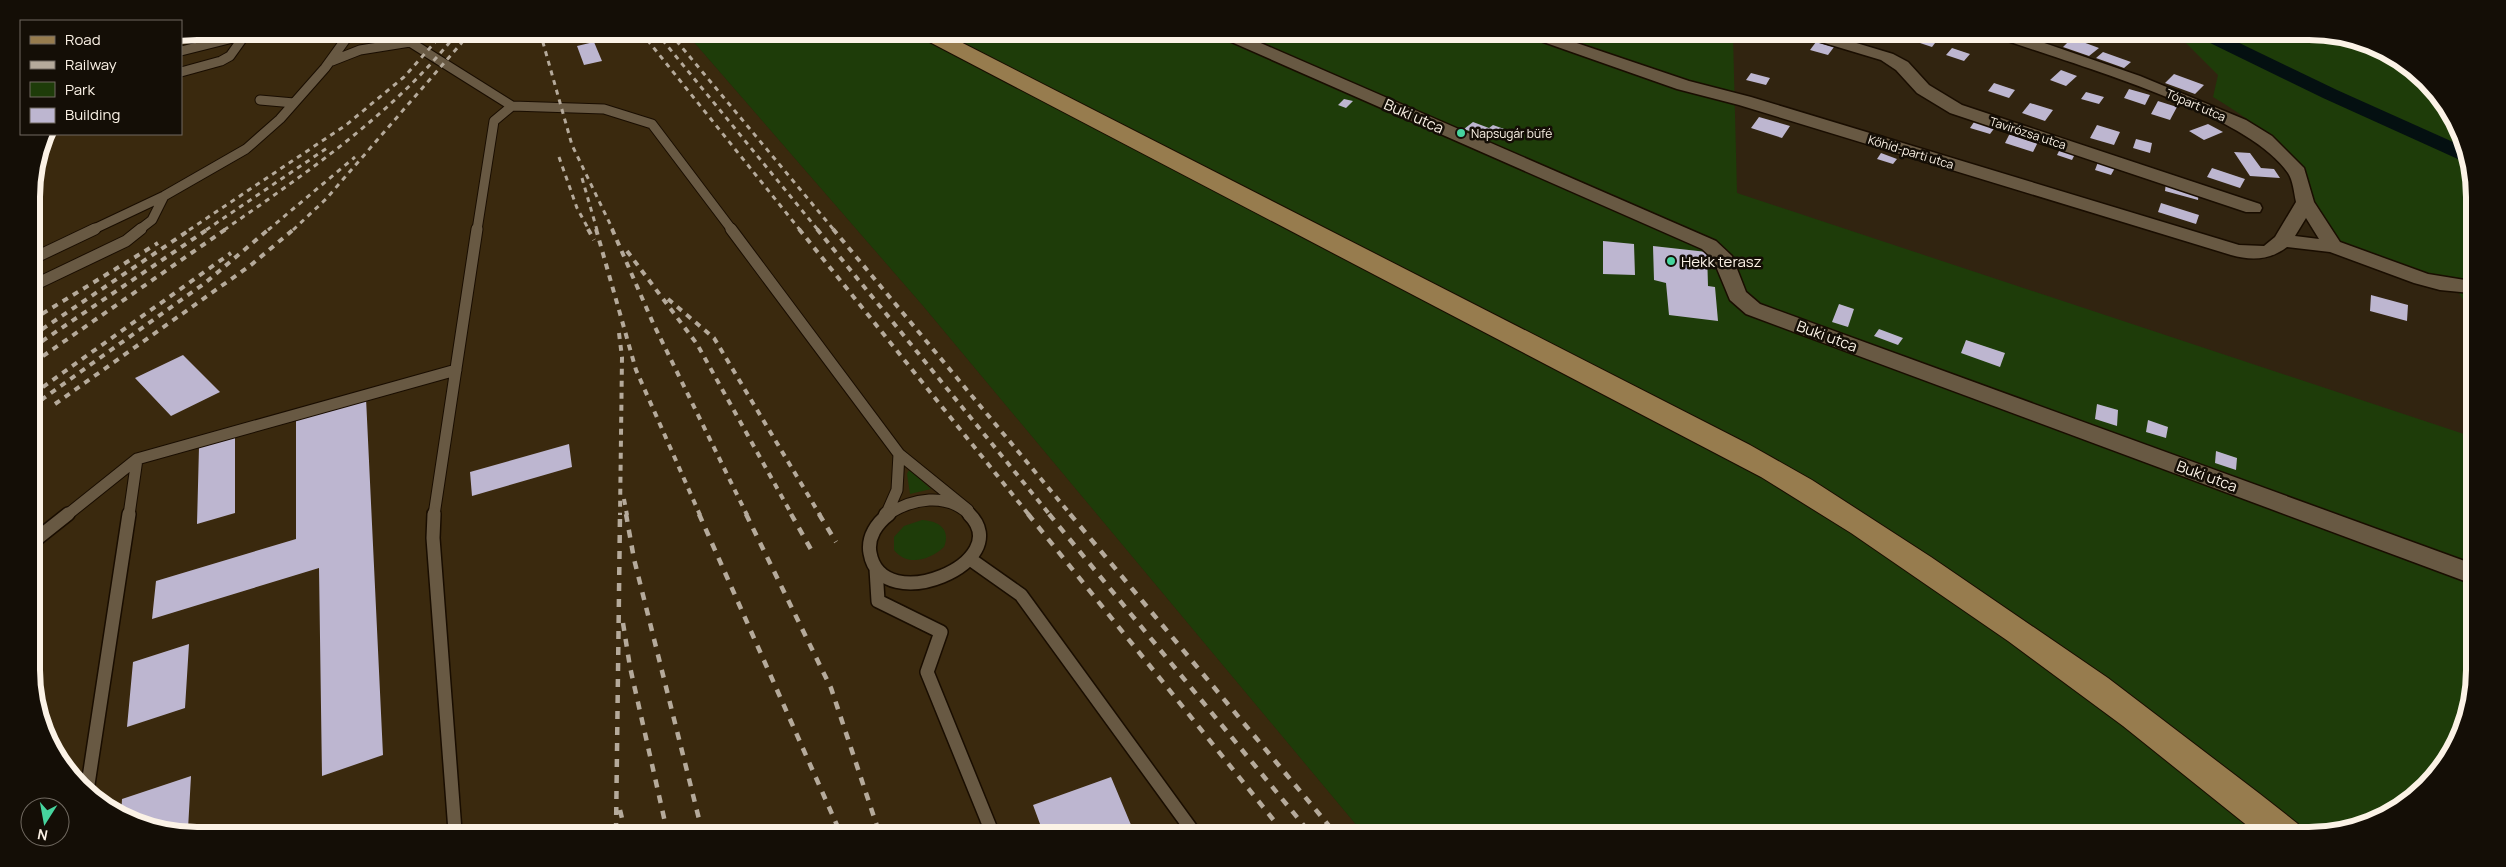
<svg xmlns="http://www.w3.org/2000/svg" width="2506" height="867" font-family="Manrope,sans-serif">
	<rect width="100%" height="100%" fill="#312410"/>
	<path fill="#3a290e" d="M197,31L686,33L924,307L1363,833L154,830L114,813L73,779L34,702L32,187L44,134H181V34Z"/>
	<path fill="#1e3c09" d="M686,33L1733,35L1737,193L2470,436L2469,713L2447,762L2410,801L2372,823L2319,835L1363,833L924,307Z
		M2180,37H2352L2392,54L2433,88L2472,165L2471,312L2451,281L2326,237C2307,163 2276,135 2213,97L2218,75Z
		M909,470L912,472L931,489L910,494L907,474Z
		M922,520C939,521 951,529 944,547C930,560 907,567 894,550V537L904,526Z"/>
	<g fill="none" stroke-linecap="round" stroke-linejoin="round">
		<path fill="#041011" fill-rule="evenodd" d="M2204,37H2227L2337,90L2462,146L2470,162L2460,160L2323,98L2206,41Z"/>
	</g>
	<path fill="#bdb6d0" d="M197,31H209V33L181,40V34Z
		M1922,36H1927L1938,39L1932,47L1917,42Z
		M2072,38L2099,48L2089,56L2063,47Z
		M594,42L602,61L584,65L577,46Z
		M1816,42L1834,47L1828,55L1810,50Z
		M1952,48L1970,54L1964,61L1946,55Z
		M2103,52L2131,62L2124,68L2096,58Z
		M2061,70L2077,76L2066,86L2050,80Z
		M1751,73L1770,78L1766,85L1746,80Z
		M2174,74L2204,85L2195,94L2165,83Z
		M1994,83L2015,90L2009,98L1988,91Z
		M2129,89L2150,95L2145,105L2124,98Z
		M2086,92L2104,97L2099,104L2081,99Z
		M1344,99L1353,101L1346,108L1338,105Z
		M2158,101L2177,107L2170,120L2151,114Z
		M2030,103L2053,110L2045,121L2022,113Z
		M1759,117L1790,126L1782,138L1751,128Z
		M1976,119L1996,126L1990,134L1970,128Z
		M1473,122L1489,128L1493,125L1507,130L1499,137L1485,131L1480,135L1464,129Z
		M2208,124L2223,132L2204,140L2189,131Z
		M2097,125L2120,132L2114,145L2090,138Z
		M2011,131L2039,140L2033,152L2005,143Z
		M2136,139L2152,143L2150,153L2133,148Z
		M2061,147L2076,152L2072,160L2057,155Z
		M2234,152L2250,153L2261,168L2274,169L2280,178L2250,176Z
		M1881,153L1897,159L1893,164L1877,159Z
		M2098,162L2115,168L2111,175L2095,170Z
		M2212,168L2245,179L2240,188L2207,177Z
		M2166,182L2199,191L2198,200L2165,191Z
		M2161,203L2199,215L2196,224L2158,212Z
		M1603,241L1634,244L1635,275L1603,274Z
		M1653,246L1707,252L1708,286L1715,287L1718,321L1669,315L1666,283L1654,280Z
		M2371,295L2408,305L2407,321L2370,311Z
		M1839,304L1854,309L1848,327L1832,322Z
		M1879,329L1903,338L1898,345L1874,336Z
		M1966,340L2005,353L2000,367L1961,353Z
		M183,355L220,392L171,416L135,378Z
		M366,398L383,755L322,776L319,568L152,619L156,581L296,539V417Z
		M2097,404L2118,410L2117,426L2095,419Z
		M2148,420L2168,427L2166,438L2146,432Z
		M235,436V513L197,524L199,447Z
		M569,444L572,467L472,496L470,472Z
		M2216,451L2237,458L2236,470L2215,463Z
		M189,644L185,708L127,727L133,662Z
		M191,776L188,829L154,830L121,816L122,799Z
		M1111,777L1134,832H1043L1033,805Z"/>
	<g fill="none" stroke-linecap="round" stroke-linejoin="round">
		<defs>
			<path id="service-far2" d="M235,31L264,36L312,32
				M394,32L512,106L604,109L652,124L732,230
				M181,51L245,35
				M332,61L360,50L410,42
				M181,72L221,61L230,56L245,35
				M260,100L294,103
				M92,230L164,196L246,149L280,119L325,68L351,32
				M139,230L152,220L164,196
				M477,230L494,121L512,106"/>
			<path id="service-far1" d="M731,229L899,454L968,510
				M32,259L95,229
				M32,286L126,241L141,229
				M67,515L137,459
				M129,515L137,459L456,370
				M434,515L477,229
				M886,515L897,490L899,454
				M887,515C912,498 947,492 970,515"/>
			<path id="service" d="M434,514L433,538L455,831
				M889,514C877,523 867,537 870,553C881,619 1018,562 969,514
				M885,516L886,514
				M34,541L68,514
				M970,559L1021,595L1194,833
				M876,569L878,601L941,632L927,672L992,832
				M87,791L129,514"/>
			<path id="minor" d="M1218,34H1240L1716,241L1732,256L1746,292L1760,304L2470,563V583L1746,314L1730,300L1713,259L1702,249L1220,37Z
				M1530,35H1553L1689,81L1751,97L2239,245L2264,246L2275,237L2296,202C2294,193 2293,180 2288,173C2248,113 2072,64 2002,39L2000,36H2024L2140,76L2246,120L2272,136L2304,168L2314,202L2340,242L2428,274L2471,281V293L2440,290L2414,283L2330,252L2287,247C2270,260 2252,261 2231,255L1739,105L1677,89L1532,38ZM2306,218L2319,239L2295,236Z
				M1809,36H1833L1893,54L1908,62L1929,85L1962,105L2260,204L2262,208L2260,212H2246L1950,113L1917,93L1896,70L1881,60L1811,39Z"/>
			<path id="primary" d="M917,33H943L1750,445L1812,480L1931,557L2108,678L2260,794L2298,824L2303,835H2259L2123,726L2008,641L1851,533L1761,477L920,37Z"/>
		</defs>
		<use href="#service-far2" stroke="#190d00" stroke-width="11"/>
		<use href="#service-far1" stroke="#190d00" stroke-width="13"/>
		<use href="#service" stroke="#190d00" stroke-width="16"/>
		<use href="#minor" stroke="#190d00" stroke-width="3"/>
		<use href="#primary" stroke="#190d00" stroke-width="2"/>
		<use href="#service-far2" stroke="#685943" stroke-width="9"/>
		<use href="#service-far1" stroke="#685943" stroke-width="11"/>
		<use href="#service" stroke="#685943" stroke-width="13"/>
		<use href="#minor" fill="#685943" fill-rule="evenodd"/>
		<use href="#primary" fill="#977c4e" fill-rule="evenodd"/>
		<path stroke="#b5aa9b" stroke-width="3" stroke-dasharray="5 5" stroke-linecap="butt" d="M540,32L572,145L613,230
			M641,32L800,230
			M656,32L818,230
			M670,33L834,230
			M559,157L577,208L589,230
			M582,178L597,230
			M189,230L346,125L404,77L444,32
			M206,230L330,146
			M224,230C308,172 394,113 458,32
			M268,230L355,157
			M293,230L326,199L471,32"/>
		<path stroke="#b5aa9b" stroke-width="4" stroke-dasharray="6 6" stroke-linecap="butt" d="M588,229L594,240
			M596,229L636,370L700,515
			M612,229L653,323L747,515
			M799,229L1029,515
			M817,229L1050,515
			M833,229L1071,515
			M627,251L697,344L792,515
			M668,299L714,338L820,515
			M32,320L158,243
			M619,333L622,357L620,515
			M32,336L191,229
			M32,348L208,229
			M33,363L226,229
			M33,394L231,253
			M41,400L205,283L269,229
			M55,404L251,265L294,229
			M624,499L627,515"/>
		<path stroke="#b5aa9b" stroke-width="4.5" stroke-dasharray="8 8" stroke-linecap="butt" d="M626,514L634,559L702,831
			M699,514L840,832
			M746,514L831,688L879,832
			M791,514L813,553
			M819,514L836,542
			M1028,514L1284,833
			M1049,514L1310,833
			M1070,514L1335,833
			M623,623L630,667L667,831
			M620,810L625,831
			M616,831L620,514"/>
	</g>
	<g fill="#46d49e" stroke="#140e06" stroke-width="2">
		<circle cx="1461" cy="133" r="5"/>
		<circle cx="1671" cy="261" r="5"/>
	</g>
	<g text-anchor="middle" dominant-baseline="central" stroke-width="5" stroke-linejoin="round" paint-order="stroke">
		<g font-size="12" fill="#fbf2e6" stroke="#140e06">
			<text transform="translate(2196 105) rotate(23)">Tópart utca</text>
			<text transform="translate(2028 133) rotate(18)">Tavirózsa utca</text>
			<text transform="translate(1911 152) rotate(17)">Kőhíd-parti utca</text>
		</g>
		<g font-size="12" fill="#fbf2e6" stroke="#140e06" text-anchor="start">
			<text x="1471" y="133">Napsugár büfé</text>
		</g>
		<g font-size="15" fill="#fbf2e6" stroke="#140e06">
			<text transform="translate(1414 116) rotate(24)">Buki utca</text>
			<text transform="translate(1827 336) rotate(20)">Buki utca</text>
			<text transform="translate(2207 476) rotate(20)">Buki utca</text>
		</g>
		<g font-size="15" fill="#fbf2e6" stroke="#140e06" text-anchor="start">
			<text x="1681" y="261">Hekk terasz</text>
		</g>
	</g>
	<path d="M0 0H2506V867H0ZM197 40H2309A157 157 0 0 1 2466 197V670A157 157 0 0 1 2309 827H197A157 157 0 0 1 40 670V197A157 157 0 0 1 197 40Z" fill="#140e06" fill-rule="evenodd"/>
	<path fill="none" stroke="#fbf2e6" stroke-width="6" d="M197 40H2309A157 157 0 0 1 2466 197V670A157 157 0 0 1 2309 827H197A157 157 0 0 1 40 670V197A157 157 0 0 1 197 40Z"/>
	<rect x="20" y="20" width="162" height="115" fill="#140e06" stroke="#706960"/>
	<rect x="30" y="36" width="25" height="8" fill="#977c4e" stroke="#706960"/>
	<text x="65" y="45" font-size="15" fill="#fbf2e6">Road</text>
	<rect x="30" y="61" width="25" height="8" fill="#b5aa9b" stroke="#706960"/>
	<text x="65" y="70" font-size="15" fill="#fbf2e6">Railway</text>
	<rect x="30" y="82" width="25" height="15" fill="#1e3c09" stroke="#706960"/>
	<text x="65" y="95" font-size="15" fill="#fbf2e6">Park</text>
	<rect x="30" y="108" width="25" height="15" fill="#bdb6d0" stroke="#706960"/>
	<text x="65" y="120" font-size="15" fill="#fbf2e6">Building</text>
	<g transform="translate(45 822) rotate(191)"><circle r="24" fill="#140e06" stroke="#706960"/>
	<path d="M0-4L9 19L0 12L-9 19Z" fill="#46d49e"/>
	<text y="-8" font-size="14" font-weight="bold" text-anchor="middle" fill="#fbf2e6">N</text>
	</g>
</svg>
